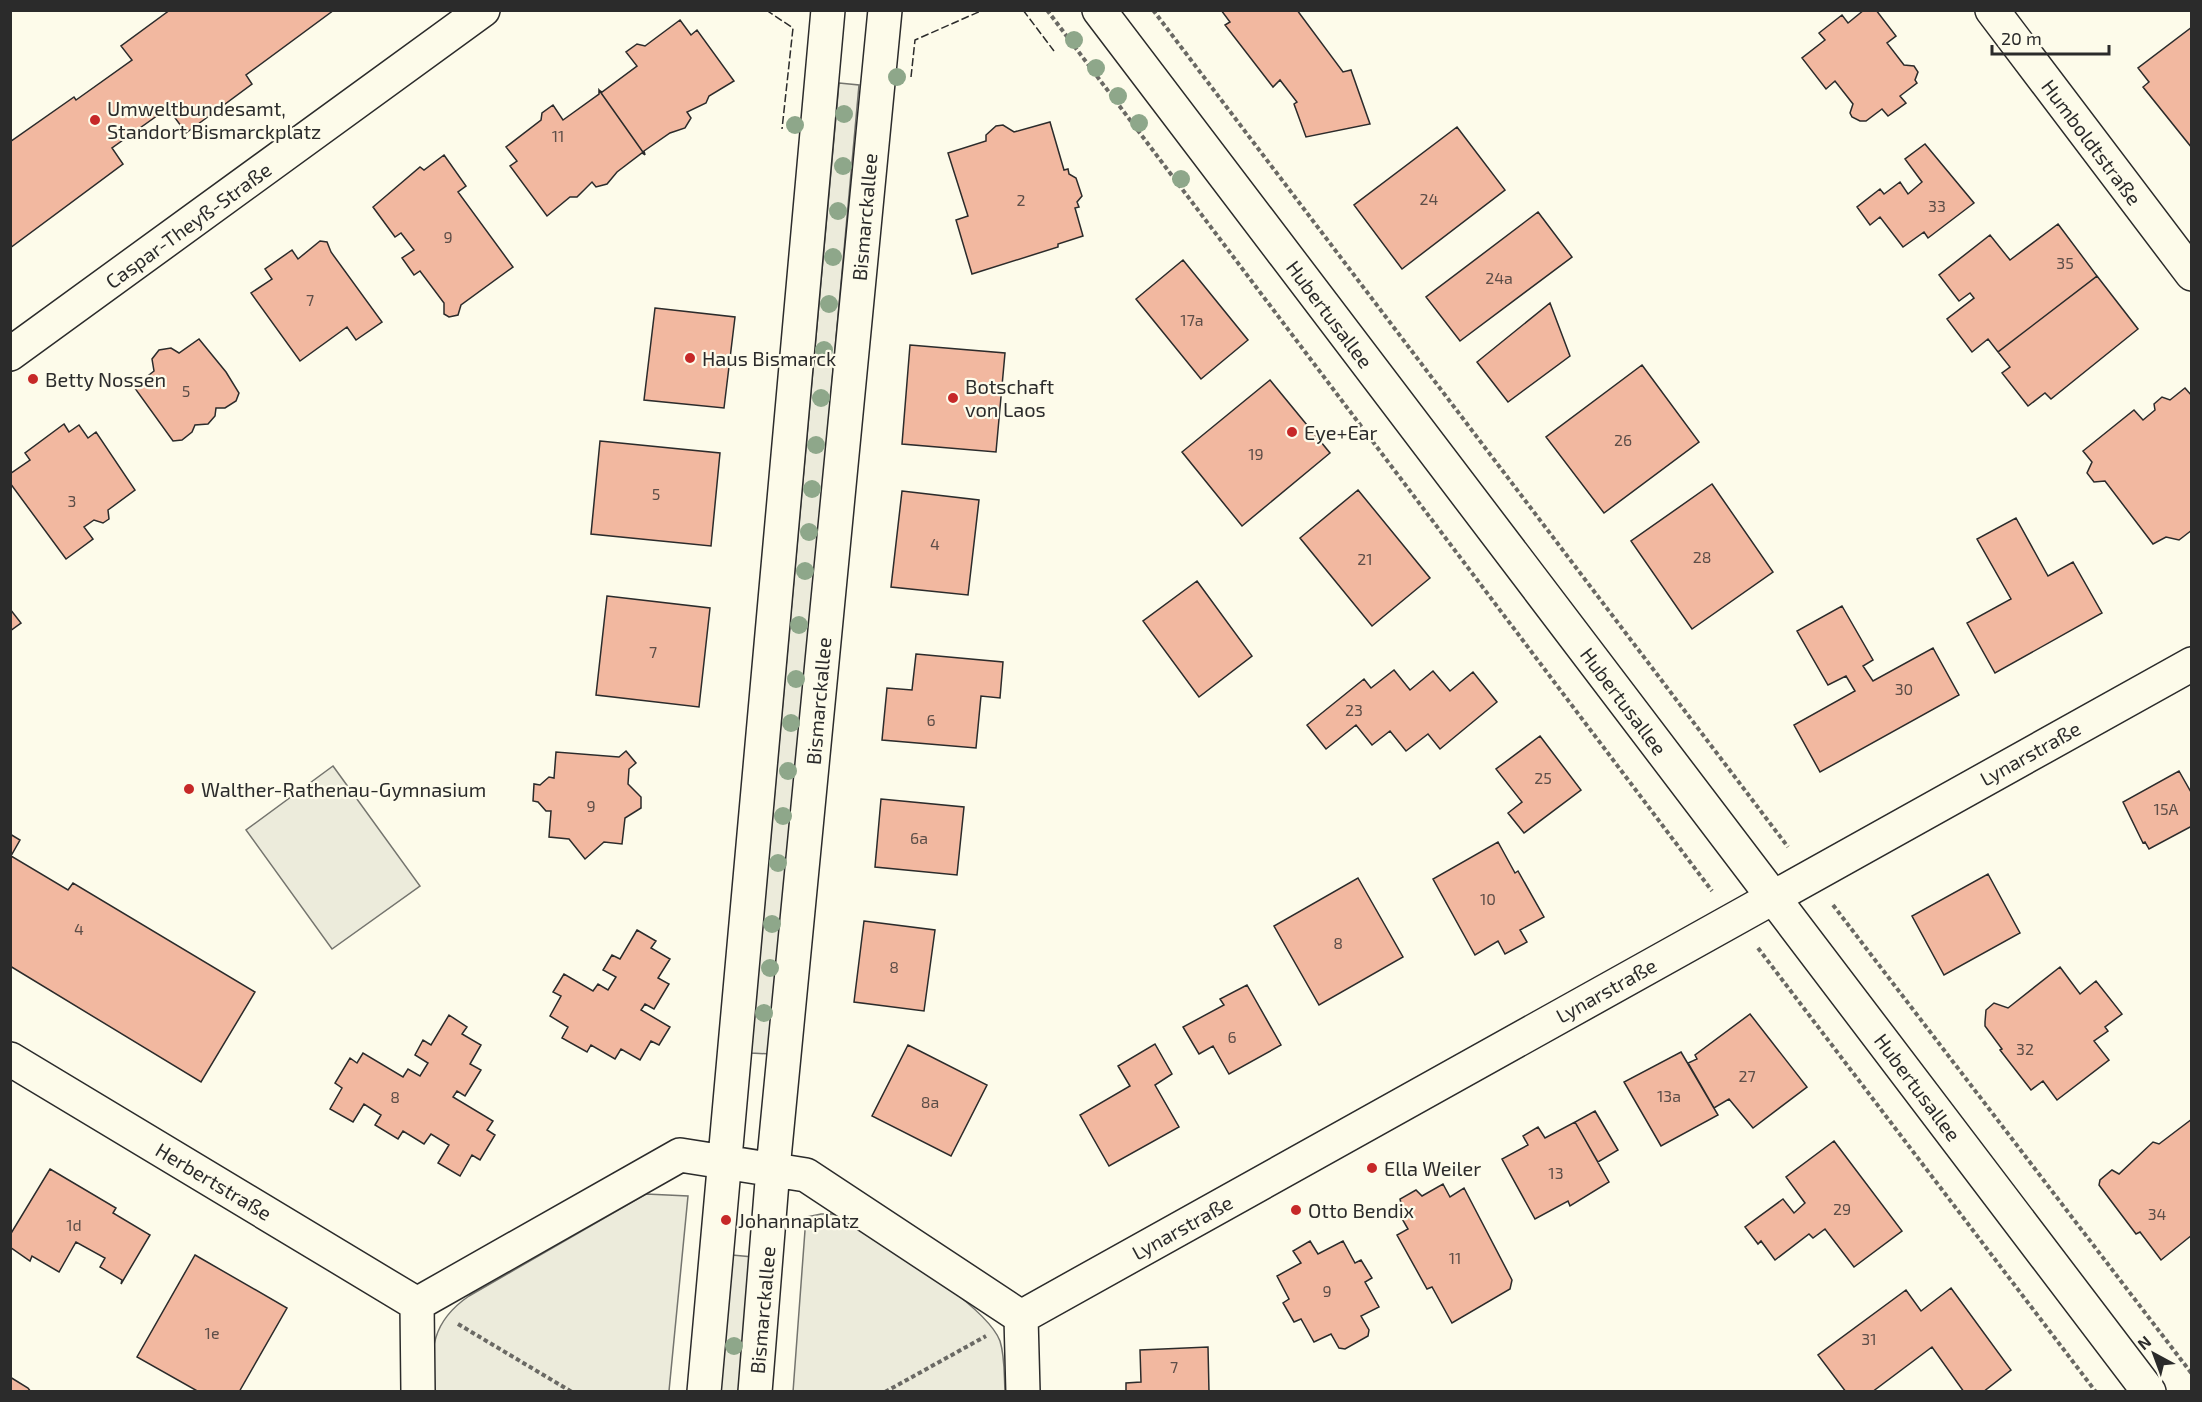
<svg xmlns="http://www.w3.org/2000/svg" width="2202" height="1402" font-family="'Exo 2',sans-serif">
	<rect width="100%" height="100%" fill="#fdfbea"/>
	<path fill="#ecebdb" stroke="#74746e" stroke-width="1.5" d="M839,83L859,85L771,1054L751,1053Z
		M333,766L420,886L332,949L246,830Z
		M646,1194L688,1196L669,1391H432C431,1349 431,1322 469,1296Z
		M821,1214H837C875,1239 986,1303 1000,1341C1005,1357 1004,1375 1005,1391L793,1392L806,1217Z
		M732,1255L753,1257L740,1391L719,1392Z"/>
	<path fill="#f2b8a0" stroke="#2b2b2b" stroke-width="1.5" d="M170,10H334L246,75L252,84L186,133L168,108L112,148L123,164L10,248V142L74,97L76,100L132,60L121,46Z
		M1221,10H1297L1343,72L1351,70L1370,124L1306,137L1294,104L1297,102L1280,80L1273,87L1225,25L1230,22Z
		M1864,10H1876L1896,36L1887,43L1904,65L1914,66L1918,72L1915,80L1917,83L1900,96L1906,103L1888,116L1882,109L1866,121H1860L1852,117L1850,113L1853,104L1835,81L1826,89L1802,58L1825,40L1819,33L1842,15L1848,23Z
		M680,20L691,35L697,30L734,81L709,96L706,103L687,112L691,118L685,128L670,133L644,151L645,155L599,90L602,92L637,66L626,52L637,44L645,46Z
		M2192,27V148L2143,87L2149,82L2138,68Z
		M599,90L645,155L642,153L617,172L607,184L596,187L592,182L577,197H570L547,216L510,166L517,161L506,147L541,120L542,113L553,105L563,120L599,94Z
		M1050,122L1064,170L1068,169L1069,174L1076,178L1082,196L1077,202L1079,207L1075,208L1083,236L1058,244V247L972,274L956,220L968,216L948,153L986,141V135L996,126L1003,125L1014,132Z
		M1457,127L1505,190L1402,269L1354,205Z
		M1925,144L1974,203L1928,238L1924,232L1903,247L1880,217L1870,225L1857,207L1880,189L1884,194L1900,182L1908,194L1922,182L1905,159Z
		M444,155L466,186L458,192L513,267L461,305L458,315L449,317L444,314V303L420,271L414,275L402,258L414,250L401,233L395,237L373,207L420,167L424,170Z
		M1538,212L1572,257L1460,341L1426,297Z
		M2058,224L2097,276L1998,352L1988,339L1972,352L1947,319L1974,298L1970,293L1959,301L1939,275L1990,235L2010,260Z
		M320,241L327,242L331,252L382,322L356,340L347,327L300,361L251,293L272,279L265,269L292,250L298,259Z
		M1183,260L1248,340L1201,379L1136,299Z
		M2097,276L2138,329L2051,399L2045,393L2028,406L2002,373L2010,367L1998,352Z
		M1550,303L1570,356L1508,402L1477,362Z
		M655,308L735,317L724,408L644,400Z
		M199,339L226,372L239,393L236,401L225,408H216L215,416L208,424L195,425L192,432L182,440L173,441L134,387L154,371L152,359L159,350L171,348L179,353Z
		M910,345L1005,353L996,452L902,444Z
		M1642,365L1699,442L1604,513L1546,437Z
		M1270,380L1330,453L1242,526L1182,452Z
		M2185,388L2192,396V530L2179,540L2166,537L2153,544L2105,481L2094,482L2087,473L2092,462L2083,451L2134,410L2143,420L2155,410L2154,404L2162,397L2170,400Z
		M64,424L69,432L79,425L88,438L96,432L135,490L108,510L109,519L103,523L94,520L84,527L93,539L66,559L10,483V474L30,460L25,453Z
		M600,441L720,453L711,546L591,534Z
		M1712,484L1773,572L1692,629L1631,541Z
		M1358,490L1430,578L1372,626L1300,538Z
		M902,491L979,500L968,595L891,587Z
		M2016,518L2048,576L2073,562L2102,613L1995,673L1967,623L2011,599L1977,539Z
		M1197,581L1252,656L1199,697L1143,621Z
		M607,596L710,608L699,707L596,695Z
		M1842,606L1873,660L1863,666L1873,681L1933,648L1959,695L1820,772L1794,725L1855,691L1846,676L1828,685L1797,631Z
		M10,609L21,623L10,631Z
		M916,654L1003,662L1000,698L981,696L976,748L882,740L887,688L912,690Z
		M1394,670L1410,690L1433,671L1450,691L1473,672L1497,702L1440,749L1428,734L1406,751L1390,731L1372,745L1356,725L1326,749L1307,725L1364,679L1371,688Z
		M1540,736L1581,790L1524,833L1508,813L1522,802L1496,769Z
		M626,751L636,763L629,769L628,784L641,797V808L625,818L622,844L604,842L585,859L569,839L549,837L551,811H546L538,802L533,801L534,784L540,785L549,777L554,778L556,752L619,757Z
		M2179,771L2192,794V826L2149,849L2145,842L2143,843L2123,802Z
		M881,799L964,807L957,875L875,867Z
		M10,834L20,840L11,856L68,890L73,883L255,992L201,1082L10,966Z
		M1498,842L1515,873L1518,871L1544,917L1520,930L1527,942L1505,954L1498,941L1475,955L1433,879Z
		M1988,874L2020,933L1944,975L1912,916Z
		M1358,878L1403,957L1319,1005L1274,926Z
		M864,921L935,930L924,1011L854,1002Z
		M637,930L656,941L651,948L670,959L658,978L669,984L654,1009L645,1004L641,1010L670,1027L659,1045L651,1041L640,1060L621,1049L615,1059L591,1045L587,1052L562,1038L568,1027L550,1016L561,996L553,992L564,974L593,991L598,984L608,990L616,977L603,970L612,955L620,959Z
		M2060,967L2080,994L2096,981L2122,1014L2105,1027L2108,1031L2094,1041L2109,1060L2057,1100L2043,1081L2031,1090L2000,1050L2002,1049L1985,1026V1022L1986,1010L1994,1003L2008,1008Z
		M1247,985L1281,1045L1229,1074L1213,1046L1199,1054L1183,1027L1224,1005L1220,999Z
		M1750,1014L1807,1087L1753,1128L1729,1099L1714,1108L1688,1063L1697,1059L1695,1055Z
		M449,1015L467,1027L462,1034L481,1045L470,1064L481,1070L465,1096L457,1091L453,1097L493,1121L487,1130L495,1135L480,1160L472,1155L460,1176L438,1163L449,1145L431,1134L424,1144L403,1131L398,1139L375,1125L381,1115L364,1104L353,1122L330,1109L342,1088L335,1083L350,1058L357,1063L363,1053L403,1077L408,1069L420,1076L428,1063L415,1055L423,1040L431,1045Z
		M1155,1044L1172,1074L1155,1085L1179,1127L1109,1166L1080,1115L1130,1086L1118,1066Z
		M908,1045L987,1085L951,1156L872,1116Z
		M1681,1052L1718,1115L1661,1146L1624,1082Z
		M1595,1111L1618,1150L1598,1162L1575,1122Z
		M2192,1119V1235L2161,1260L2140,1232L2136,1234L2099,1185L2100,1180L2112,1170L2119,1174L2153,1142L2159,1144Z
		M1575,1122L1609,1182L1570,1206L1568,1201L1535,1219L1502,1159L1528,1145L1523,1136L1538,1127L1545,1138Z
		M1834,1141L1902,1231L1854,1267L1825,1229L1813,1238L1809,1234L1775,1260L1761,1241L1758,1244L1745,1227L1783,1199L1794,1213L1805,1203L1786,1177Z
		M50,1169L116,1208L113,1213L150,1235L121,1284L122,1280L100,1267L105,1258L76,1242L59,1272L32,1256L30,1261L10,1247V1235Z
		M1443,1184L1450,1197L1464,1188L1512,1280L1510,1289L1452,1323L1432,1287L1427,1289L1397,1235L1408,1229L1397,1210L1402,1207L1400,1199L1416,1190L1422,1196Z
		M1310,1241L1318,1254L1343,1241L1355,1263L1361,1260L1372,1278L1365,1282L1379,1307L1361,1316L1369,1330L1368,1336L1345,1349L1339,1348L1331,1334L1314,1342L1301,1319L1294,1322L1283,1303L1289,1299L1277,1276L1301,1263L1293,1251Z
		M195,1255L287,1308L239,1392H199L137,1357Z
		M1951,1288L2011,1370L1983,1392H1964L1932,1347L1872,1392H1846L1818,1355L1906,1290L1921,1311Z
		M1208,1347L1209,1392H1126V1383L1141,1382L1140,1350Z
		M10,1377L28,1388L31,1392H10Z"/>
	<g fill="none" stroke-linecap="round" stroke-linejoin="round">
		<defs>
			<path id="minor" d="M1992,10L2192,274
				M10,354L483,10
				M10,1059L417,1304
				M1021,1317L2192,664
				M418,1392L417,1304L680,1155L806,1175L1021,1317L1023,1392
				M704,1392L828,10
				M755,1392L773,1169L885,10"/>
			<path id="secondary" d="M1099,10L2149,1392"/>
		</defs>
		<use href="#minor" stroke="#2b2b2b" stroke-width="36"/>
		<use href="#secondary" stroke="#2b2b2b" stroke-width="36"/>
		<path stroke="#6a6964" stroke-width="4" stroke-dasharray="4.5 3" stroke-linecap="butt" d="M1047,10L1712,891
			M1153,10L1788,847
			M1833,905L2192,1374
			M1758,948L2096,1392
			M458,1324L572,1392
			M885,1392L986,1336"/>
		<use href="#minor" stroke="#fdfbea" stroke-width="33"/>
		<use href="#secondary" stroke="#fdfbea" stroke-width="33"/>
		<path stroke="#2b2b2b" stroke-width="1.5" stroke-dasharray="8 3" stroke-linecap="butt" d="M766,10L793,28L782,129
			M1023,10L1054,51
			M911,77L915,40L983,10"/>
	</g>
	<g fill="#8ea78a">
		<circle cx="1074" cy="40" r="9"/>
		<circle cx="1096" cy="68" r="9"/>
		<circle cx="897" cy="77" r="9"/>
		<circle cx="1118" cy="96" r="9"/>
		<circle cx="844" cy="114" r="9"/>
		<circle cx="1139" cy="123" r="9"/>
		<circle cx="795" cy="125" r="9"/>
		<circle cx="843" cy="166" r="9"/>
		<circle cx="1181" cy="179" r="9"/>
		<circle cx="838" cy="211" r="9"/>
		<circle cx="833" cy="257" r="9"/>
		<circle cx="829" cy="304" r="9"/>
		<circle cx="824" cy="350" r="9"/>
		<circle cx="821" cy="398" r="9"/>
		<circle cx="816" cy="445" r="9"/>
		<circle cx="812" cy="489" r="9"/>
		<circle cx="809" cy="532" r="9"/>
		<circle cx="805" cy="571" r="9"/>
		<circle cx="799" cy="625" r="9"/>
		<circle cx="796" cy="679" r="9"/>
		<circle cx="791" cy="723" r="9"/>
		<circle cx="788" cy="771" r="9"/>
		<circle cx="783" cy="816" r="9"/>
		<circle cx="778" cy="863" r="9"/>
		<circle cx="772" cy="924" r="9"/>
		<circle cx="770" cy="968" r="9"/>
		<circle cx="764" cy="1013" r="9"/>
		<circle cx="734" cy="1346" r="9"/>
	</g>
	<g fill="#c62828" stroke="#fdfbea" stroke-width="2">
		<circle cx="95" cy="120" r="6"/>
		<circle cx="690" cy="358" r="6"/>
		<circle cx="33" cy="379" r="6"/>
		<circle cx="953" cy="398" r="6"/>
		<circle cx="1292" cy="432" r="6"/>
		<circle cx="189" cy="789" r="6"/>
		<circle cx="1372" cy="1168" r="6"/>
		<circle cx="1296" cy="1210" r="6"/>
		<circle cx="726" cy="1220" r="6"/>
	</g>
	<g text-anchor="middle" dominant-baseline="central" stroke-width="4.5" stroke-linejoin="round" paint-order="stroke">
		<g font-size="16" fill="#5d4e48">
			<text x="558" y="135">11</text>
			<text x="1429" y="198">24</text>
			<text x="1021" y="199">2</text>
			<text x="1937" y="205">33</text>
			<text x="448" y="236">9</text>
			<text x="2065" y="262">35</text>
			<text x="1499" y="277">24a</text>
			<text x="310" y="299">7</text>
			<text x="1192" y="319">17a</text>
			<text x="186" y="390">5</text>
			<text x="1623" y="439">26</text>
			<text x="1256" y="453">19</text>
			<text x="656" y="493">5</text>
			<text x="72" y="500">3</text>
			<text x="935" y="543">4</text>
			<text x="1702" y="556">28</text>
			<text x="1365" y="558">21</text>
			<text x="653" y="651">7</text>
			<text x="1904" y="688">30</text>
			<text x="1354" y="709">23</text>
			<text x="931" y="719">6</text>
			<text x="1543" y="777">25</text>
			<text x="591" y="805">9</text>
			<text x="2166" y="808">15A</text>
			<text x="919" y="837">6a</text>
			<text x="1488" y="898">10</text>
			<text x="79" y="928">4</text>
			<text x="1338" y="942">8</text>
			<text x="894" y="966">8</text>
			<text x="1232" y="1036">6</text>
			<text x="2025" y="1048">32</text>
			<text x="1747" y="1075">27</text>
			<text x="1669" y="1095">13a</text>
			<text x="395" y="1096">8</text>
			<text x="930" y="1101">8a</text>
			<text x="1556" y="1172">13</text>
			<text x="1842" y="1208">29</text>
			<text x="2157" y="1213">34</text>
			<text x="74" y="1224">1d</text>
			<text x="1455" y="1257">11</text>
			<text x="1327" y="1290">9</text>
			<text x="212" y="1332">1e</text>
			<text x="1869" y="1338">31</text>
			<text x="1174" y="1366">7</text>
		</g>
		<g font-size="20" fill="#2b2b2b" stroke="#fdfbea" text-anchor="start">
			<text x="107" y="108">Umweltbundesamt,<tspan x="107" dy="23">Standort Bismarckplatz</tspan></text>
			<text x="702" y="358">Haus Bismarck</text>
			<text x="45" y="379">Betty Nossen</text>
			<text x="965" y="386">Botschaft<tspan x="965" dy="23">von Laos</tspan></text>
			<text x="1304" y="432">Eye+Ear</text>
			<text x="201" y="789">Walther-Rathenau-Gymnasium</text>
			<text x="1384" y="1168">Ella Weiler</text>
			<text x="1308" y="1210">Otto Bendix</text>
			<text x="738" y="1220">Johannaplatz</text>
		</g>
		<g font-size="20" fill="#2b2b2b" stroke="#fdfbea">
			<text transform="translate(2092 142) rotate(53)">Humboldtstraße</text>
			<text transform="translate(864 217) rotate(-85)">Bismarckallee</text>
			<text transform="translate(188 225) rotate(-36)">Caspar-Theyß-Straße</text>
			<text transform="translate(1330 314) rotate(53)">Hubertusallee</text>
			<text transform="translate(818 701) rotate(-85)">Bismarckallee</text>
			<text transform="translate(1624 701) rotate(53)">Hubertusallee</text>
			<text transform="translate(2030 753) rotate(-29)">Lynarstraße</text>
			<text transform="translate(1606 990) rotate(-29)">Lynarstraße</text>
			<text transform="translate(1918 1087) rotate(53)">Hubertusallee</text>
			<text transform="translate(214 1181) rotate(31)">Herbertstraße</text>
			<text transform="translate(1182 1227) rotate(-29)">Lynarstraße</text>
			<text transform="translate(762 1310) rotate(-85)">Bismarckallee</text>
		</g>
	</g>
	<rect width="2202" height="1402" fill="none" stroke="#2b2b2b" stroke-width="24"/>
	<g transform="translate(2154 1354) rotate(319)" stroke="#fdfbea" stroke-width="4.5" paint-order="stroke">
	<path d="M0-4.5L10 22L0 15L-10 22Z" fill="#2b2b2b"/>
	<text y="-9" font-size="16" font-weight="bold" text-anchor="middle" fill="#2b2b2b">N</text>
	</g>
	<path d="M1992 45v9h117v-9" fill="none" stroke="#2b2b2b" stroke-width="3"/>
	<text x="2001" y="45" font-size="18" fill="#2b2b2b" stroke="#fdfbea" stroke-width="4.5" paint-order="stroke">20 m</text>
</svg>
